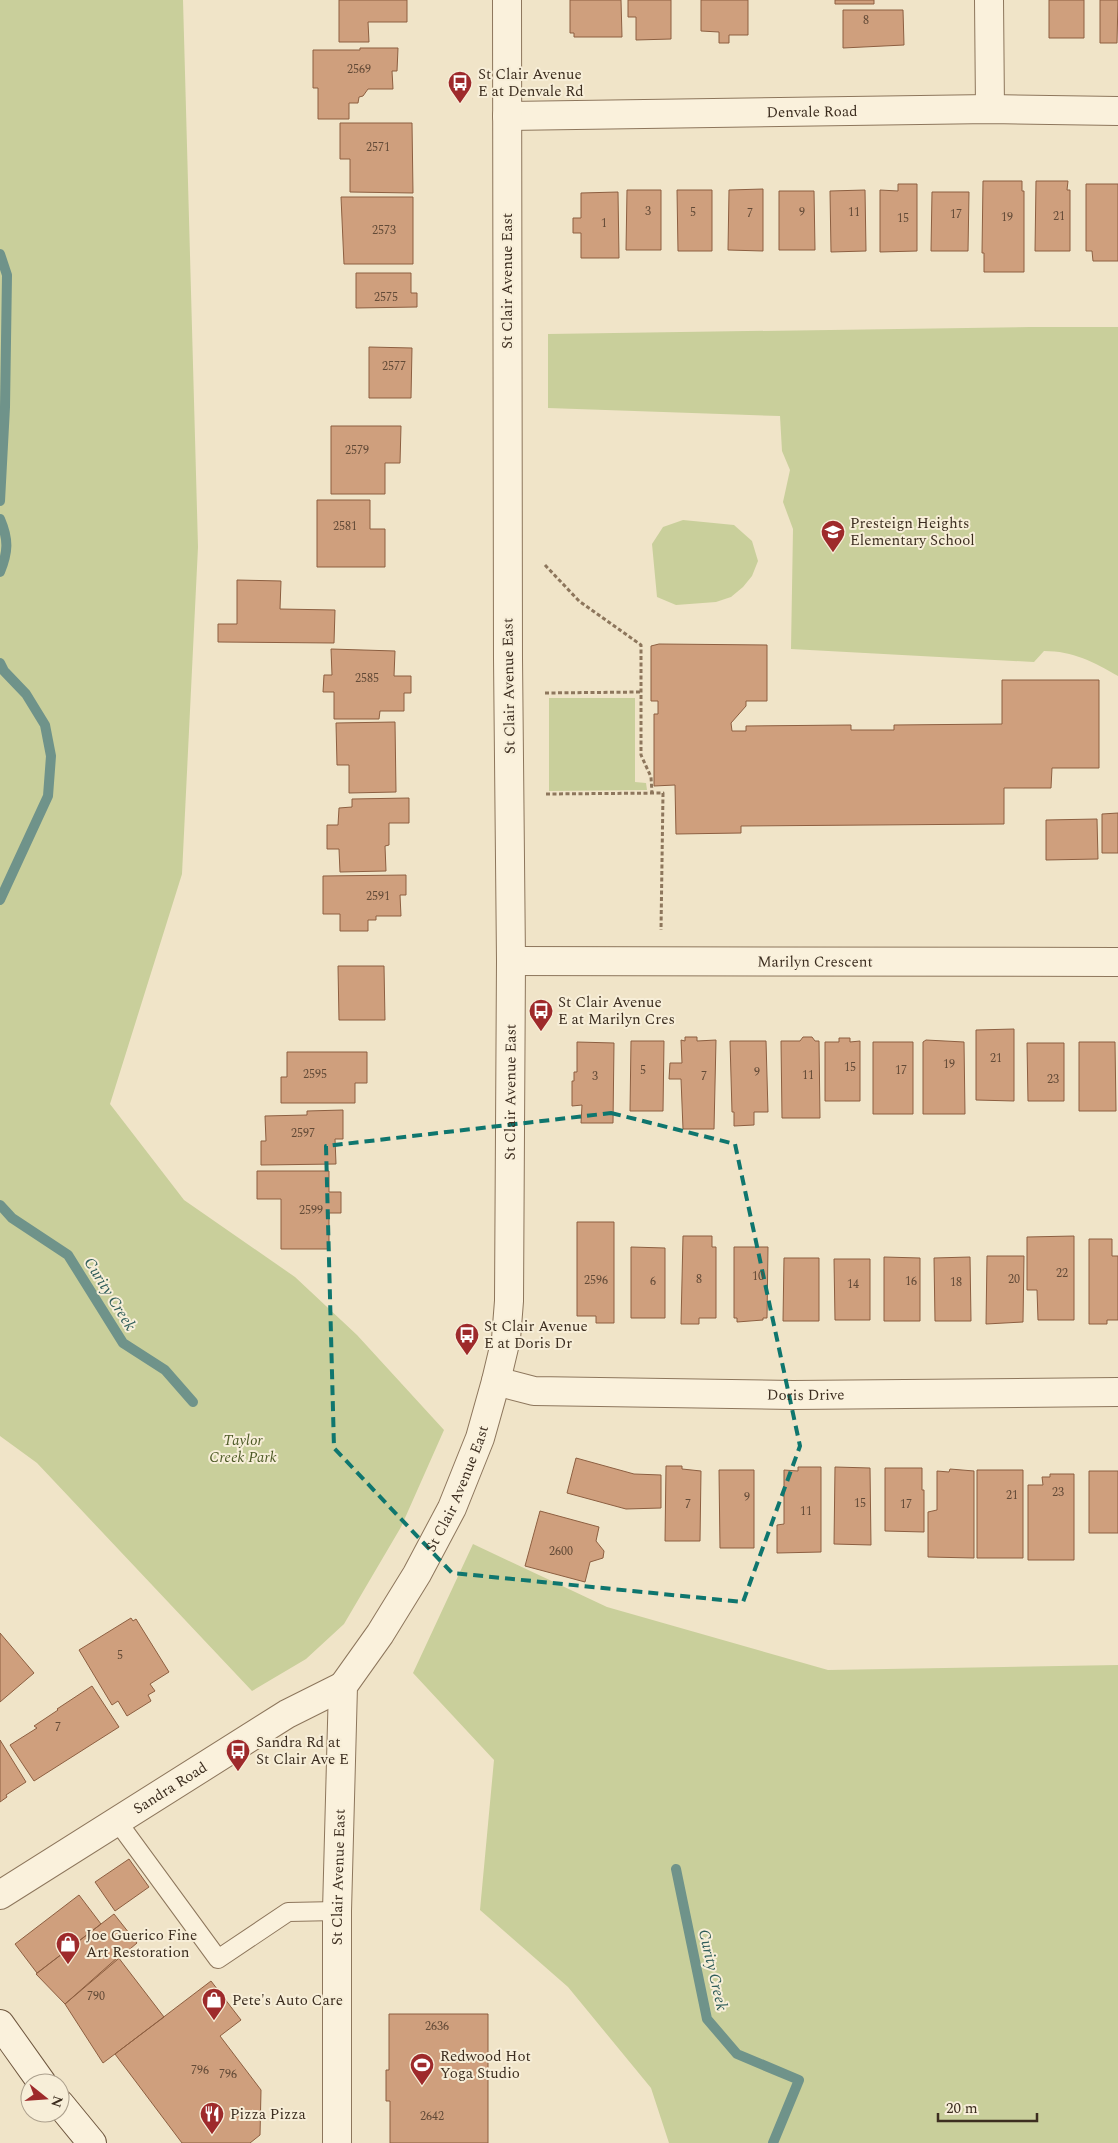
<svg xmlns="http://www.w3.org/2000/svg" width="1118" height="2143" font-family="Spectral,serif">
	<rect width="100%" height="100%" fill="#f0e4c8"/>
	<path fill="#c9cf9b" d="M0,0H183L198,547L182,874L110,1104L184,1200L295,1277L357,1335L444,1430L401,1527L344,1624L306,1659L252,1691L37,1463L0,1436Z
		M1030,327H1118V676C1094,662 1073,651 1044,651L1034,662L791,649L793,529L783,502L790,470L782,451L780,416L548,408V334Z
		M683,520L734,525L752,541L758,561L752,576L743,587L731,597L716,602L676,605L657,597L652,544L663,527Z
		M549,698H635V782L646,783L647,790L549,791Z
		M473,1544L607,1607L828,1670L1118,1665V2143H669L651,2088L568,1987L480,1910L494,1760L413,1673Z"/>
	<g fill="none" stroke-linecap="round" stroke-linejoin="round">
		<path stroke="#6f938a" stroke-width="10" d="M0,254L7,275L5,407L0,501
			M0,519C9,540 8,552 0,572
			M0,663L4,671L26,694L45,725L51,756L48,796L0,900
			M0,1205L12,1218L68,1255L123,1343L165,1370L193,1402
			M676,1869L707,2019L737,2054L799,2080L773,2143"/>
	</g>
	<path fill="#cf9f7d" stroke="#8d5f41" d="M339,0H407V22H368L369,42H339Z
		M570,0H621L622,37H574V33H570Z
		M628,0H671V39L636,40V17H628Z
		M701,0H748V35H729V43H719V32L701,31Z
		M835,0H874V4H835Z
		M1049,0H1084V38H1049Z
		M1100,0H1118L1117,43H1100Z
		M843,10H903L904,45L843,48Z
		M360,48H398L397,71H392L393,89H368L363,96L359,97L358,103H349V119H318V88H313V50H360Z
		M340,123H412L413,193L350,192V159H340Z
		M983,181H1022V191H1024V272H984V253H982Z
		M1036,181H1068L1067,190H1070V251H1035Z
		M898,184H917V251L880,252V190L898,191Z
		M1086,184H1118V261H1093L1092,251H1086Z
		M763,189V251L728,250L729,190Z
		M627,190H661V250H626Z
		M677,190H712V251H678Z
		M865,190L866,251L831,252L830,191Z
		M779,191H814L815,250H779Z
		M618,192L619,258H581V233H573V218H581V193Z
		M932,192H969L968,251H931Z
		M341,197H413V264H344Z
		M356,273H411V293H417V307L356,308Z
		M369,347L412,348L411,398H369Z
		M331,426H401L400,463H385V494H331Z
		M317,500H370V529H385V567H317Z
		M237,580L281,581L280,609L335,610L334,643L218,642V624H237Z
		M659,644L767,645V701H746V706L731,723L732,731H746V726L851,725V730H894V725L1002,724V680H1099V768H1052L1051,788H1004V824L741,826V833L676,834L675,785L654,786V714H658V701H651V646Z
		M331,649L395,651L394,676H411V693H404V711H380L379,719H334V692H323L324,675H332Z
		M395,722L396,792L349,793V765H337L336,723Z
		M409,798V823H389V845L385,846L386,871L340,872L339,849H327V825H338L339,808L352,807V799Z
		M1118,813V853H1102V814Z
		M1097,819L1098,859L1046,860V820Z
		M406,875V895H400L401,916H376V920H368V931H340V914H323V876Z
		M338,966H384L385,1020H339Z
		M1014,1029V1101L976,1100V1030Z
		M685,1037H697V1041L716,1040L714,1129H683L681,1079H669L670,1063H682L681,1040L685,1041Z
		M803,1037H812L815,1041H819L820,1118H782L781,1041H800Z
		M839,1038H850V1042L860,1041V1101H825V1042H839Z
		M926,1040L964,1042L965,1114H923V1042Z
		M631,1041H664L663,1111H630Z
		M730,1041H766L768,1112H754V1125L734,1126V1112H732Z
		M577,1042L614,1043L613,1123H581L582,1105L572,1106V1081H574V1072H577Z
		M873,1042H913V1114H873Z
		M1079,1042H1115L1116,1111H1079Z
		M1027,1043H1064V1101H1028Z
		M287,1052H367V1083H355V1103H281V1077H287Z
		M343,1110V1139H335L336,1164L261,1165V1141H266L265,1116L307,1115V1111Z
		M257,1171H329V1192H341V1213H329V1249H281V1199H257Z
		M577,1222H614V1323H596V1316H577Z
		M683,1236H712V1247H716V1318H699V1324H681Z
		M1074,1236V1320H1038L1037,1290H1027V1237Z
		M1089,1239H1112V1256H1118V1320H1107V1324H1089Z
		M631,1247L665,1248V1318H631Z
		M734,1247H768L767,1318H763V1320L737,1322V1318H734Z
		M987,1256H1024L1023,1322L986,1324Z
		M884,1257L920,1258V1321H884Z
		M970,1257L971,1321H935L934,1258Z
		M784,1258H819V1321H783Z
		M834,1259H870V1320H835Z
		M576,1458L634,1474L661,1475V1508L626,1509L567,1493Z
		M666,1466H682V1469L701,1471L700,1541H665Z
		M798,1467H821V1552L777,1553V1525L784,1524V1470L798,1471Z
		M835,1467L870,1468L871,1545L834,1544Z
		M885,1468H922V1490H924V1532L885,1531Z
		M950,1469L974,1471V1558L928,1557V1512L937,1510V1471L949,1472Z
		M719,1470H754V1548H720Z
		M977,1470H1023V1558H977Z
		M1089,1471H1118V1533H1089Z
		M1050,1474H1074V1560H1028V1485H1043L1042,1477H1050Z
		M540,1511L599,1527L596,1541L604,1551L603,1558L590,1562L585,1582L525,1566Z
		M131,1618L133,1621L136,1619L169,1672L150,1684L155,1691L148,1695L151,1701L127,1716L118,1701L112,1705L79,1650Z
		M0,1633L34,1673L0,1702Z
		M92,1686L119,1727L34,1781L10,1745L37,1728L34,1726L58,1710L57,1709Z
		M0,1740L26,1782L6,1795L7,1797L0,1802Z
		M129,1859L149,1887L115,1911L95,1882Z
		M79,1895L101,1924L37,1973L15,1944Z
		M114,1914L137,1943L65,2004L36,1974Z
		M118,1957L164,2017L103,2063L65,2004Z
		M211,1981L241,2020L220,2036L261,2090L260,2135L250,2143H182L115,2054Z
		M389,2014H488V2143H390V2101H386V2070H389Z"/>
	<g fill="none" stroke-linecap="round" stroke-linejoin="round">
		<defs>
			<path id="lane" d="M117,1821L218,1959L288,1912L337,1911"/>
			<g id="street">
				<path d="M989,0L990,109"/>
				<path id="s1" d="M507,116L990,109L1118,111"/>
				<path id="s2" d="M511,961L1118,962"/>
				<path id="s3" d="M496,1381L534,1391L793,1395L1118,1392"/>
				<path id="s4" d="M0,1895L287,1714L343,1686"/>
				<path id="s5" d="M337,2143V1911L343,1686L380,1634L417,1574L452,1508L480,1438L496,1381L506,1339L509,1301L511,961L508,658L507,0"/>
			</g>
			<path id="secondary" d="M0,2024L42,2083
				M60,2104L92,2143"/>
		</defs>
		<use href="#lane" stroke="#8d765c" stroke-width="20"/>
		<use href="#street" stroke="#8d765c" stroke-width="30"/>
		<use href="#secondary" stroke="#6f573f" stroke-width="30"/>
		<path stroke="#8d765c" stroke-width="3" stroke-dasharray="4 2.5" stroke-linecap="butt" d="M545,565L579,601L641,645V755L651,777L652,793
			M545,693L641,692
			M546,794L663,793L661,930"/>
		<use href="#lane" stroke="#faf1dc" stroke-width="18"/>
		<use href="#street" stroke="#faf1dc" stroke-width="28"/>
		<use href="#secondary" stroke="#faf1dc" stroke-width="28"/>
	</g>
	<path fill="none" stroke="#0f766e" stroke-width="4" stroke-dasharray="10 6" stroke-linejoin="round" d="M611,1113L735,1144L800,1446L743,1602L452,1573L334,1448L326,1146Z"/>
	<defs>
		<symbol id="bus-pin" viewBox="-11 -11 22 30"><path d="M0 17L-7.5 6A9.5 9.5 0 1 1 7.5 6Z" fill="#9e2a2b" stroke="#f7eed8"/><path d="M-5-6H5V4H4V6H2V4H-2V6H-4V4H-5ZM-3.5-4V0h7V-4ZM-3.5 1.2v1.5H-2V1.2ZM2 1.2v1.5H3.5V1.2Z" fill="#fff"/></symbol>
		<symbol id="school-pin" viewBox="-11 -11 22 30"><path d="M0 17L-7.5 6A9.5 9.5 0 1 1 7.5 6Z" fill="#9e2a2b" stroke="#f7eed8"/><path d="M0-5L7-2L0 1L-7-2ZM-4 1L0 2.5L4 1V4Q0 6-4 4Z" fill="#fff"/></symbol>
		<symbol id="shop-pin" viewBox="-11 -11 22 30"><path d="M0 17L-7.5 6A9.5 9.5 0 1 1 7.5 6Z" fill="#9e2a2b" stroke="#f7eed8"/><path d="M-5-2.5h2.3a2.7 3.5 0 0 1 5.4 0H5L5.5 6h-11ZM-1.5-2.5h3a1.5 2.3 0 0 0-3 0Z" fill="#fff"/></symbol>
		<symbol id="stadium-pin" viewBox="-11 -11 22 30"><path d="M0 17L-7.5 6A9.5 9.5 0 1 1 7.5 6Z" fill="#9e2a2b" stroke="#f7eed8"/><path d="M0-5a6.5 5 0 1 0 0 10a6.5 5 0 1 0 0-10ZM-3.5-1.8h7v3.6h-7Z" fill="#fff"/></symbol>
		<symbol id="restaurant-pin" viewBox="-11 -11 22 30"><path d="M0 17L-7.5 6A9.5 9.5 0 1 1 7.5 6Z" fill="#9e2a2b" stroke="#f7eed8"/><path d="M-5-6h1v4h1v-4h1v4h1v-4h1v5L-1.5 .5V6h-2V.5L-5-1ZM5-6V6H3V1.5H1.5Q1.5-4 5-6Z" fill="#fff"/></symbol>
	</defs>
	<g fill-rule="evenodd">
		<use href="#bus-pin" x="446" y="69" width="28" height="38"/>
		<use href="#school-pin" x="819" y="518" width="28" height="38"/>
		<use href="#bus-pin" x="527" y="997" width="28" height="38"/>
		<use href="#bus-pin" x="453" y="1321" width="28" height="38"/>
		<use href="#bus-pin" x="224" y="1737" width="28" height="38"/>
		<use href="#shop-pin" x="54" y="1930" width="28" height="38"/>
		<use href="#shop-pin" x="200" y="1986" width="28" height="38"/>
		<use href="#stadium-pin" x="408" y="2051" width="28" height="38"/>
		<use href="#restaurant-pin" x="198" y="2100" width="28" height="38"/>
	</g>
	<g text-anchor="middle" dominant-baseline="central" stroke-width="4" stroke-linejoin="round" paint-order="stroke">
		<g font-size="12" fill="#624a37">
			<text x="866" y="20">8</text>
			<text x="359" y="69">2569</text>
			<text x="378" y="147">2571</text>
			<text x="648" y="211">3</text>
			<text x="693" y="212">5</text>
			<text x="802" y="212">9</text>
			<text x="854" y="212">11</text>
			<text x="750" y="213">7</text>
			<text x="956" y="214">17</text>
			<text x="1059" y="216">21</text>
			<text x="1007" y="217">19</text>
			<text x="903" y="218">15</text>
			<text x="604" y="223">1</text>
			<text x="384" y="230">2573</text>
			<text x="386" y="297">2575</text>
			<text x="394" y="366">2577</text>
			<text x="357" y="450">2579</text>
			<text x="345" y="526">2581</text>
			<text x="367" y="678">2585</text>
			<text x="378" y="896">2591</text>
			<text x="996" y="1058">21</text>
			<text x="949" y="1064">19</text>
			<text x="850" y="1067">15</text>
			<text x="643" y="1070">5</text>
			<text x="901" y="1070">17</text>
			<text x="757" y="1072">9</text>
			<text x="315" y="1074">2595</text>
			<text x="808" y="1075">11</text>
			<text x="595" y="1076">3</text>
			<text x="704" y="1076">7</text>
			<text x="1053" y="1079">23</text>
			<text x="303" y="1133">2597</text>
			<text x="311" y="1210">2599</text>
			<text x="1062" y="1273">22</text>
			<text x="758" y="1276">10</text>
			<text x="699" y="1279">8</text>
			<text x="1014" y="1279">20</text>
			<text x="596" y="1280">2596</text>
			<text x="653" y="1281">6</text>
			<text x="911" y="1281">16</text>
			<text x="956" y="1282">18</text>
			<text x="853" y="1284">14</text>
			<text x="1058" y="1492">23</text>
			<text x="1012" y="1495">21</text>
			<text x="747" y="1497">9</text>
			<text x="860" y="1503">15</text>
			<text x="688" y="1504">7</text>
			<text x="906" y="1504">17</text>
			<text x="806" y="1511">11</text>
			<text x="561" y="1551">2600</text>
			<text x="120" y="1655">5</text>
			<text x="58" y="1727">7</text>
			<text x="96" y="1996">790</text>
			<text x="437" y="2026">2636</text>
			<text x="200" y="2070">796</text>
			<text x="228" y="2074">796</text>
			<text x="432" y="2116">2642</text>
		</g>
		<g font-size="15" fill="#3d2e20" stroke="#f7eed8" text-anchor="start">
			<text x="478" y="74">St Clair Avenue<tspan x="478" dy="17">E at Denvale Rd</tspan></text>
			<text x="850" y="523">Presteign Heights<tspan x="850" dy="17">Elementary School</tspan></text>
			<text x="558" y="1002">St Clair Avenue<tspan x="558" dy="17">E at Marilyn Cres</tspan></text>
			<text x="484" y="1326">St Clair Avenue<tspan x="484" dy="17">E at Doris Dr</tspan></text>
			<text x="256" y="1742">Sandra Rd at<tspan x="256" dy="17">St Clair Ave E</tspan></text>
			<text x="86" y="1935">Joe Guerico Fine<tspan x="86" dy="17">Art Restoration</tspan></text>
			<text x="232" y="2000">Pete's Auto Care</text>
			<text x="440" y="2056">Redwood Hot<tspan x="440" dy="17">Yoga Studio</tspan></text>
			<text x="230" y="2114">Pizza Pizza</text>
		</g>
		<g font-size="15" fill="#3d2e20" stroke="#f7eed8">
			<text stroke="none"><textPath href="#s1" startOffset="305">Denvale Road</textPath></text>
			<text transform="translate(507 281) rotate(-90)">St Clair Avenue East</text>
			<text transform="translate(509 686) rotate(-91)">St Clair Avenue East</text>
			<text stroke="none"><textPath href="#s2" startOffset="304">Marilyn Crescent</textPath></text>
			<text stroke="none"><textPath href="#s5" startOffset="1091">St Clair Avenue East</textPath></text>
			<text stroke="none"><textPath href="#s3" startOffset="311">Doris Drive</textPath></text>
			<text stroke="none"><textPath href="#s5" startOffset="686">St Clair Avenue East</textPath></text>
			<text stroke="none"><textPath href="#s4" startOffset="201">Sandra Road</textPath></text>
			<text stroke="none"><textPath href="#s5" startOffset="266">St Clair Avenue East</textPath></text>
		</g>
		<g font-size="15" font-style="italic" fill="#4d5a26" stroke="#f7eed8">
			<text x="243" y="1440">Taylor<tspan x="243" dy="17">Creek Park</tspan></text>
		</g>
		<g font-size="16" font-style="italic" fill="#2f5d5a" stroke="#f7eed8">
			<text transform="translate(110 1294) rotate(58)">Curity Creek</text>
			<text transform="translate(713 1970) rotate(77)">Curity Creek</text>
		</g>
	</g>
	<g transform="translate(45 2098) rotate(107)"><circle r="24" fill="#f7eed8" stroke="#ada18e"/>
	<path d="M0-4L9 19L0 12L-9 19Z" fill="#9e2a2b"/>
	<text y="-8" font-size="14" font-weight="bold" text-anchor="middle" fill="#3d2e20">N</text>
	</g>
	<path d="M938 2113v8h99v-8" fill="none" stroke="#3d2e20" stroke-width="2.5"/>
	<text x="946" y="2113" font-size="15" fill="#3d2e20" stroke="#f7eed8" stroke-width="4" paint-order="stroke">20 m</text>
</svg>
